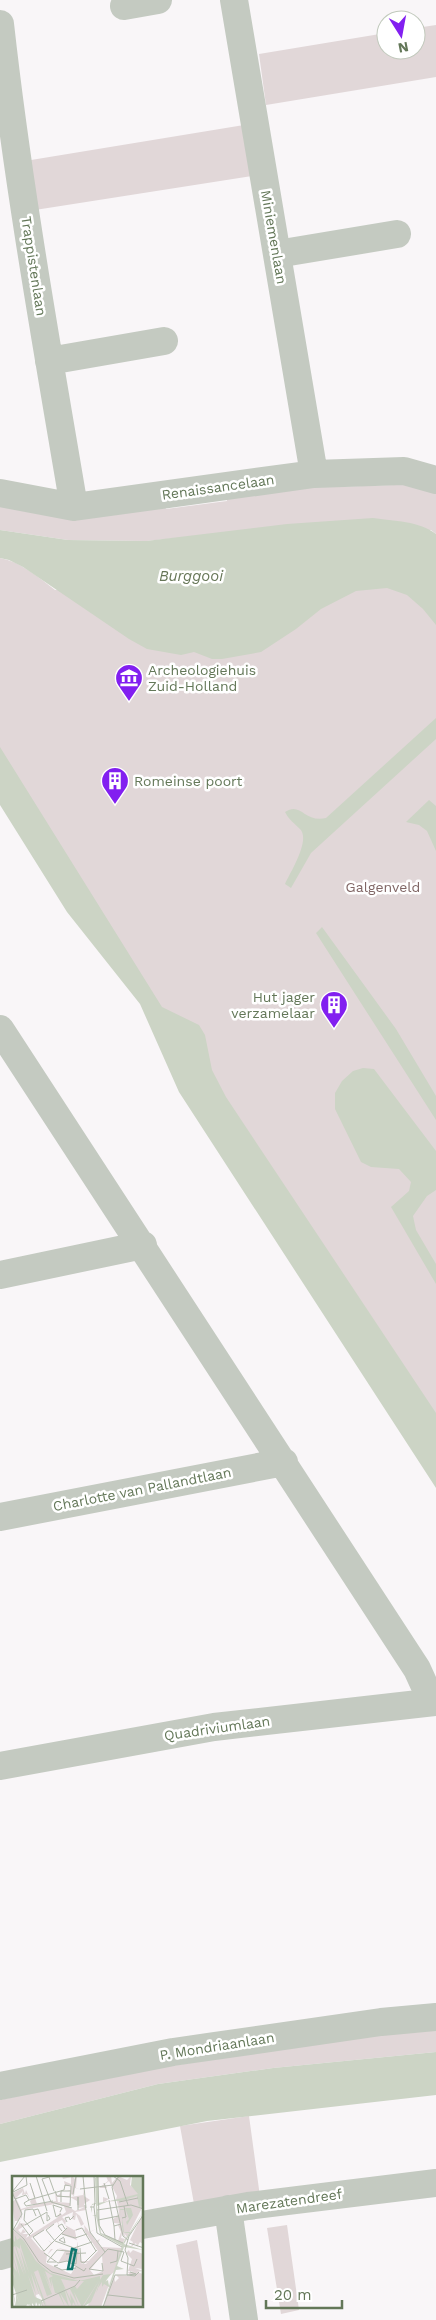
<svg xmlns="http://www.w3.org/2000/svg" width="436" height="2320" font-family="'Work Sans',sans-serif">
	<rect width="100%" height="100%" fill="#f9f6f8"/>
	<path fill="#e1d7d8" d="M436,25V77L266,105L259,54L386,33V50H416V28Z
		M244,125L252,176L35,210L25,161Z
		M395,480L436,489V534L431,530L188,537L146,541L68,540L0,530V501L164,504L166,509L227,501V495L287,485L332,487L394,485Z
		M436,551V1463L167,1038L0,788V558C21,562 38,577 55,590Z
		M436,2025V2052L273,2068L158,2084L0,2124V2100L112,2075Z
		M249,2116L261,2204L196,2215L180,2126Z
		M287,2225L299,2310L281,2314L267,2228Z
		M197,2240L211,2320H190L176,2245Z"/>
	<path fill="#ccd4c5" d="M373,518C393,521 420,521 436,534V625L423,609L407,595L387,588L356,591L321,609L296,629L261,652L222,659H212L194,652L181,655L147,649L129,639L23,567L9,560L0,558V530L68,540L146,541L287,524Z
		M436,718V739L311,853L291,888L285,884C290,873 311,840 300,829C294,823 289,820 285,812C301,801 304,823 326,818Z
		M0,747L162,1007L199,1025L205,1035L212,1070L226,1097L436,1413V1488L179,1092L140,1004L67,912L0,805Z
		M429,800L436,806V851L427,831L419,825L406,822Z
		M322,927L396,1029L436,1096V1120L316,933Z
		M363,1068L374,1069L436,1151V1190L427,1196L413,1216L416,1230L436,1264V1284L391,1207L409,1191L411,1182L399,1169L371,1167L361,1162L335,1109V1093L342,1081L353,1071Z
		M436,2052V2095L207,2121L0,2162V2124L158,2084L273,2068Z"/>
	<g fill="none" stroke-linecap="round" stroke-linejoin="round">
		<path stroke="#c4cac1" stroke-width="28" d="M234,0L314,474
			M124,6L158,0
			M0,24C18,186 47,347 74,507
			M277,254L397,234
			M49,361L164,341
			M0,493L74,507L314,474L404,471L436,480
			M0,1029L417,1669L432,1702
			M0,1275L143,1245
			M0,1517L284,1462
			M0,1766L214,1727L436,1702
			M0,2086L173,2052L381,2022L436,2017
			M228,2209L244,2320
			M142,2225L248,2206L436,2183
			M0,2256L14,2252"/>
	</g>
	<defs>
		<symbol id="museum-pin" viewBox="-11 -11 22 30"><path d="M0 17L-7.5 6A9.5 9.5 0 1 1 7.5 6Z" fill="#821ff0" stroke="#fff"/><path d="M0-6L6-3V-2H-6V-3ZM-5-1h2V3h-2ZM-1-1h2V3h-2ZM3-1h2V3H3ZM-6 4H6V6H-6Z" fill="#fff"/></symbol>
		<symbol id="building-pin" viewBox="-11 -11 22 30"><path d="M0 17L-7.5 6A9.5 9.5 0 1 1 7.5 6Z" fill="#821ff0" stroke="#fff"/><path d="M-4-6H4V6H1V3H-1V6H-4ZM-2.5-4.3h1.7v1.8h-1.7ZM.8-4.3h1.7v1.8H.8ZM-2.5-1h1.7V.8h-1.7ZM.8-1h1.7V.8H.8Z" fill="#fff"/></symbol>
	</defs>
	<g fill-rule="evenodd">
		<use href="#museum-pin" x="113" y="662" width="32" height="43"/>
		<use href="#building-pin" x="99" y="765" width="32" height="43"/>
		<use href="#building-pin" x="318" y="989" width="32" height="43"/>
	</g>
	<g text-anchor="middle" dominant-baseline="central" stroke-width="5" stroke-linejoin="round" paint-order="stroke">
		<g font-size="14" fill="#637758" stroke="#fff">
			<text transform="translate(274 237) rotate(80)">Miniemenlaan</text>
			<text transform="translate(34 266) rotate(81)">Trappistenlaan</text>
			<text transform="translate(218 487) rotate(-8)">Renaissancelaan</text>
			<text transform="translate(142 1489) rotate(-11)">Charlotte van Pallandtlaan</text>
			<text transform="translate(217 1728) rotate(-8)">Quadriviumlaan</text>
			<text transform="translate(217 2046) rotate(-9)">P. Mondriaanlaan</text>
			<text transform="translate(289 2201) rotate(-8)">Marezatendreef</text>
		</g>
		<g font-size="14" fill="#637758" stroke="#fff" text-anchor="start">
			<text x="148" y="670">Archeologiehuis<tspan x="148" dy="16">Zuid-Holland</tspan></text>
			<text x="134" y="781">Romeinse poort</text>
			<text x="315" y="997" text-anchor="end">Hut jager<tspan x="315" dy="16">verzamelaar</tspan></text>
		</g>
		<g font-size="14" fill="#806665" stroke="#fff">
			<text x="383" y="887">Galgenveld</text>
		</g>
		<g font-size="15" font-style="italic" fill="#667657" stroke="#fff">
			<text x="191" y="576">Burggooi</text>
		</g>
	</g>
	<g transform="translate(12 2176)">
		<rect width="131" height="131" fill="#f9f6f8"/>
		<path d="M50,0H60L63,3L65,0L64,12L70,14L63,12L62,20L59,18V21L71,19V14L72,20L78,24L72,28L74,34L63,36L68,40L72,48L69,50L64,38L63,44L60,43L61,36L50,41L54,45L53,49L62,54L70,51L73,54L72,49L76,54L73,49L77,56L84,53L78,56L84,65L88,63L86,67L89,71L110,72L102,96L94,103L96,110L100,100L89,131H76L77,125L71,131H31L26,126H32L27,118L24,119L25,125L21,126L13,100L7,103L11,115L7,103L0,106V53L12,63L2,53L5,51L10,41V37L6,45H3V49L0,52L3,49L0,26L4,23H2L0,17L3,22L1,17L11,12L13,18L14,14L18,23L15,18L10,19L11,15L4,22L9,33L25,28H19L18,25L22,22L18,7L25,28L44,25L43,15L45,20L49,17V20H57L58,15L55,14H58L59,15V9L53,10L52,5L59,8V1L51,3ZM45,21H58L65,25L66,32L73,31L63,35L57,31L58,29V27L46,26ZM43,28L52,30L54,36L50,39L48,36L45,42L14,62L16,58H10L14,56L11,53L9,57L6,54L15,48L8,47L10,34ZM50,44L55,52L40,67L36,64L39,67L32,75L29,74L19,62L45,46L48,51L46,46ZM70,51L86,75L74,88L68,87H74L77,85H69L63,55ZM49,58L65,64V76L46,72L53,75L46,87L55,85L64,90L59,98L34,87L35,79L41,73H39L35,79L32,76ZM90,79L91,95L82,99L78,94ZM94,0H99L100,7L106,0L115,4L119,0L118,9L127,18L131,30L115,61L112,57L114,62L110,57L109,62L113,63L111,67L106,65L109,56L106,49L111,48L102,47L101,43L106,40L97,42L107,39L106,27V30L105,25L91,26V21L97,23L92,26L104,24L105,20L97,5L93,8L95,12H87L96,5ZM131,37V68L128,66L125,71L124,67L119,71L121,66L118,64ZM117,74L118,77L121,74L131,78V93L123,92L131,95L125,96L131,98V131H91L102,100L103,106L107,102L104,99L119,100L116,96H122L116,95L120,83L114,77Z" fill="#e1d7d8" fill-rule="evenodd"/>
		<path d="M86,0V27L97,25L85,30L89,57L111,67L117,57H114L111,56L110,50V42L113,41L112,34H108L110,46L108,33H112L114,46L117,43L113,32H119L121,39L115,49L113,42H110L112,56H118L131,36L112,68L131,74L112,71L105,90L112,93L104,94L91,131L95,117L92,115L95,117L97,111L92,108L90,111V106L86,112V113L84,117L88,105L79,126L71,131L88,103L70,131L62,116L67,131L58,113L63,110L65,113L72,105H61L49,103L59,125L58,117L62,125L59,118L65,131L62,125L64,131L61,126L60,131L52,111L57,131L48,117L53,131L46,117L52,131L46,117H43L39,102L40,112L37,102L41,100L33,95L40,114L32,94L40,116L30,93L40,118L35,120L26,94L22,96L35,131L32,124L34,131L30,124L31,131L29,127V131L27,127L26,131L24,126L23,131L20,127V131L17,128L18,131L16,128L13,131H0V121L2,131L3,128L0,111L4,129V118L8,129L0,106V95L3,103L0,89L5,96L0,77L8,101L1,74L8,101L2,74L12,99L3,70L0,72V62L3,66L0,56L3,66V59L5,64L8,62L0,55L12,65L24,85L38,97L67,105L88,100V104L91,99L99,98L93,106L96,104L97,110L110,70L88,58L84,40H80L84,39V28L80,29V37L79,33L80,28L84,27L83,2ZM8,68L17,97L8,73L14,98L6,74L13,99L4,70L8,73ZM21,96L30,122V124L23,121L16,99L24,119L19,97L28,121ZM120,0H131V30L127,31L125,20L109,25H98L126,18L119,10Z" fill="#ccd4c5" fill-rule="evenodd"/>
		<path fill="none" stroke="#b4bbae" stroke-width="1" d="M24,0L35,35M71,0L74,32M86,0L87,49L93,59L111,67M101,0L108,5L116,29M107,0L100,11L111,60L116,64M18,7L23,22M92,7L97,23M53,9L59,10L58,30M68,13L101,9M42,15L37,1L30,3L39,26L60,32M43,15L45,20L58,21M0,16L10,38L1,54M0,16L13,0M1,16L15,9L14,0M61,18L64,0M3,23L14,19L17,24M17,24L52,14L53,9M17,24L12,27L14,30L41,25M97,24L102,50M49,26V15H59M107,26L126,22M73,29L78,56L93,76M78,31H82L83,26L82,0M82,31L85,57L110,71M22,34L26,33L32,48M66,34V21V29M85,34L119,29L132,33M35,36V45L38,43L36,39M48,36L50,32L41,29L44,41L49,38M110,42L114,41L112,30M86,44L107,40M55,46L53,42L57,41L58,44L62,40M9,48L18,60M42,48L34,54L43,65M13,49L35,36M0,52L12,63L27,86L40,96L62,102L91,98M32,54L21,61L32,75L55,52M64,54L70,52L84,75M50,55L46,50L50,48L53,53M50,58L63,62L75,58M17,59L21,55L12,44L13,34L21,33L24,40M52,62L53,67L47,64L52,61M103,64L102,50L109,48M43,65L62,72L80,66M117,67L132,72M68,72L69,86L72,87L85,74M45,74L65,76L64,88L60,86M32,77L46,87L55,85L72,95L74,92M54,78L74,77M44,86H35L45,74M98,87L105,85L106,75M46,89L42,90L50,94L64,92M77,93L91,95L90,87M77,93L96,73L112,76L109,85L122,90L125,83M118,96L124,98L115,99L123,100L127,96M0,119L15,114M96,119L132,123M29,125L63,110L68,104M91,131L103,99H115L116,82L113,74L117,60L132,38"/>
		<path fill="#0f766e" fill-opacity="0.15" stroke="#0f766e" stroke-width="2.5" d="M60,73L64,74L60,93H56Z"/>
		<rect width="131" height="131" fill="none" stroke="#637758" stroke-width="2.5"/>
	</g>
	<g transform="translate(401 35) rotate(169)"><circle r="24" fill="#ffffff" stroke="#c1c9bc"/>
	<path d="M0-4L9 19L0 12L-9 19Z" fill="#821ff0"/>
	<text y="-8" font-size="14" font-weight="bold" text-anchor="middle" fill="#637758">N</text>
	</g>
	<path d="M266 2300v8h76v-8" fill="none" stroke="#637758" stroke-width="2.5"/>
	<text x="274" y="2300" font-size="15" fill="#637758" stroke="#ffffff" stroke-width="4" paint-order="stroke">20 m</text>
</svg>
